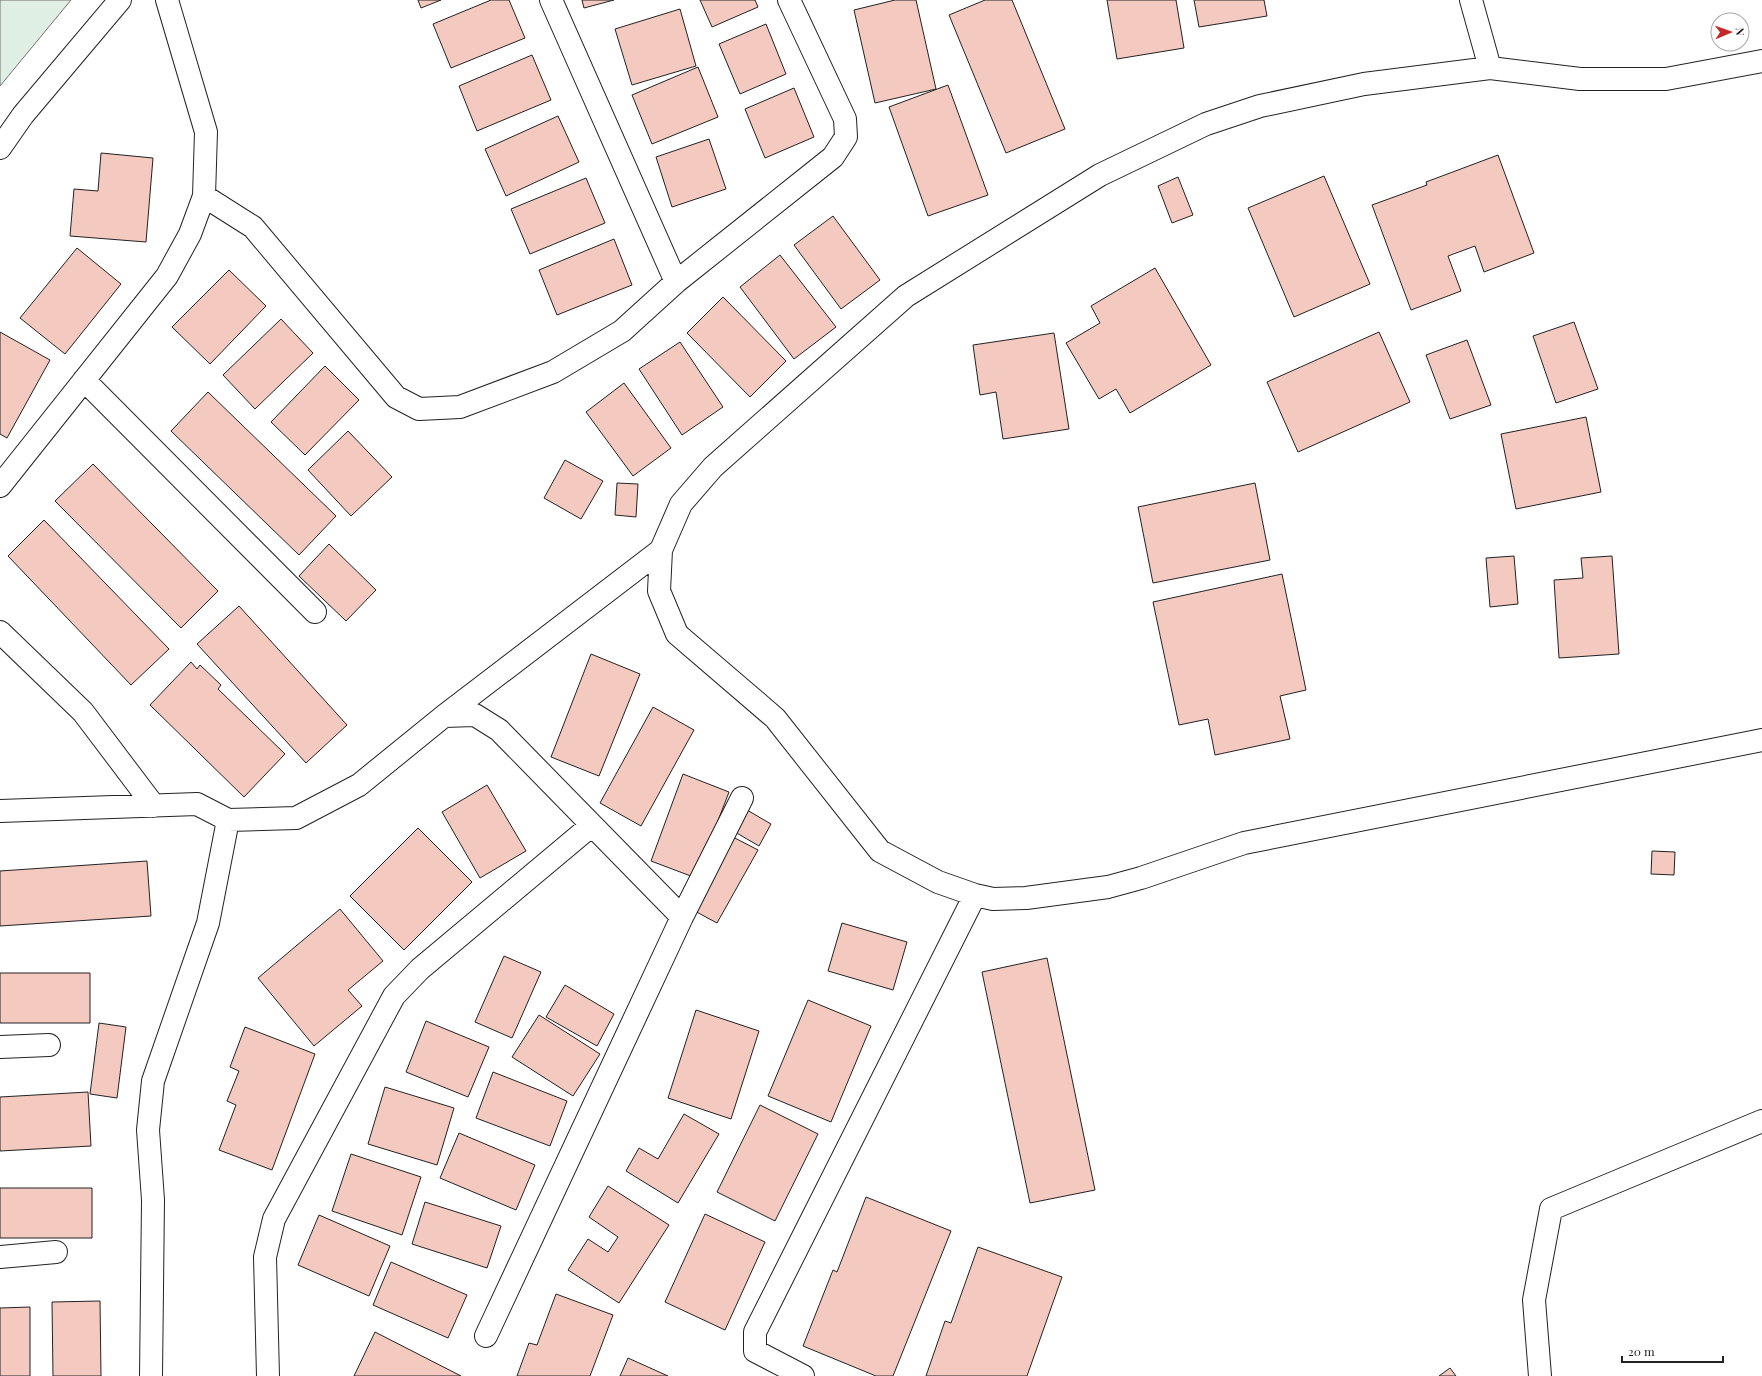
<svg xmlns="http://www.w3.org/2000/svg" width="1762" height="1376" font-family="'Playfair Display',serif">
	<rect width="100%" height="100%" fill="#fff"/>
	<path fill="#e0efe3" stroke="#6f6f6f" d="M0,0H71L0,86Z"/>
	<path fill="#f3c9c0" stroke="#222" d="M418,0H441L421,8Z
		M491,0H509L525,38L451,68L433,24Z
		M582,0H614L584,8Z
		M700,0H755L758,7L712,27Z
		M895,0H916L936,89L875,103L854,10Z
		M985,0H1012L1065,129L1006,153L949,15Z
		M1107,0H1176L1184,48L1117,59Z
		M1194,0H1264L1267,16L1199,27Z
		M680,9L696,66L632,85L615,29Z
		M766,24L786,74L740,94L719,44Z
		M532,55L551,100L477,131L459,86Z
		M698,67L718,117L652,144L632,95Z
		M948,85L988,195L928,216L889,107Z
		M794,88L814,137L765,158L745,109Z
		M558,116L579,162L506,196L485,149Z
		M709,139L726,189L672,207L656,157Z
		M101,153L153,158L146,242L70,236L74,189L98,191Z
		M1498,155L1534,253L1484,272L1475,246L1448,256L1461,291L1411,310L1372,205L1427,185L1426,182Z
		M1324,176L1370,284L1294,317L1248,208Z
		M1178,177L1193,215L1172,223L1158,186Z
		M586,178L605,223L530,254L511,209Z
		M833,216L880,280L841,309L794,245Z
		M614,239L632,285L557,315L539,270Z
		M77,248L121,284L65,354L20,318Z
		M780,255L836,327L794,359L740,287Z
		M1155,268L1211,365L1130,413L1116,389L1099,399L1066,343L1100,323L1091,306Z
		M229,270L266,306L210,364L172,327Z
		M723,297L786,361L750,397L687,333Z
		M281,319L313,353L255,409L223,375Z
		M1574,322L1598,389L1556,403L1533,336Z
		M0,332L50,360L7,438L0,434Z
		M1379,332L1410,402L1298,452L1267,382Z
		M1054,333L1069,429L1003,439L996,392L980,395L973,345Z
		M1467,340L1491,405L1450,419L1426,355Z
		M680,342L723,407L682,435L639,369Z
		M325,366L359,400L305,455L271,422Z
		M624,383L671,448L633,476L586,412Z
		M208,392L336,516L299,555L171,431Z
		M1586,417L1601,492L1516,509L1501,434Z
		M348,431L392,477L351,516L308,470Z
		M565,460L603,481L581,519L544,498Z
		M93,464L218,591L181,628L55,501Z
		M617,483L638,484L636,517L615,515Z
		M1255,483L1270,560L1153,583L1138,507Z
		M44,520L169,649L131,685L8,556Z
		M329,544L376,590L346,621L299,576Z
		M1514,556L1518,604L1490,607L1486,558Z
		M1612,556L1619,654L1559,658L1554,580L1583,578L1581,558Z
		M1282,574L1306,690L1280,696L1290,739L1215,755L1208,719L1179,725L1153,602Z
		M239,606L347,725L306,763L197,644Z
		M591,654L640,674L599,776L551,757Z
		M191,662L197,669L200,665L221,685L218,689L285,754L244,797L150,705Z
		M653,707L694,730L641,826L600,803Z
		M683,774L729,792L696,878L651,861Z
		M487,785L526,851L480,878L442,812Z
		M747,810L771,824L759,846L735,832Z
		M418,828L472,882L404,950L350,896Z
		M731,836L758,850L717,923L691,909Z
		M1652,851L1675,852L1674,875L1651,874Z
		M147,861L151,916L0,926V871Z
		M340,909L383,961L348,990L362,1006L314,1046L258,978Z
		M842,923L907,942L893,990L828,971Z
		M504,956L541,972L512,1038L475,1022Z
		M1047,958L1095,1190L1030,1203L982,972Z
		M0,973H90V1023H0Z
		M565,985L614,1014L597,1046L546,1017Z
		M808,1000L871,1026L831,1122L768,1096Z
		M696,1010L759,1031L731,1119L668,1098Z
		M539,1015L600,1054L573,1096L512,1057Z
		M426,1021L489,1047L468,1097L406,1072Z
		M99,1023L126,1027L117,1098L90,1094Z
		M245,1027L315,1054L272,1170L219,1150L236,1105L227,1101L239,1071L230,1067Z
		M493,1072L567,1101L550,1146L476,1118Z
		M385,1087L454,1108L437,1165L368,1144Z
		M88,1092L91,1146L0,1151V1097Z
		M760,1105L818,1134L775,1221L717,1192Z
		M684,1114L719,1134L678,1203L626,1171L639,1148L658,1159Z
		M459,1133L535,1165L516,1210L440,1178Z
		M351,1154L421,1177L402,1235L332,1211Z
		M608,1186L669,1225L619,1303L568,1270L588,1239L608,1252L618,1237L589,1217Z
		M0,1188H92V1238H0Z
		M866,1197L951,1231L893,1376H876L803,1346L833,1270L837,1272Z
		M425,1202L501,1226L487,1268L412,1244Z
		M705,1214L765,1242L725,1330L665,1302Z
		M319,1215L390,1246L369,1296L298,1265Z
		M978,1247L1062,1277L1027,1376H926L945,1321L951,1323Z
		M391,1262L467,1295L448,1338L373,1305Z
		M556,1294L613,1315L590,1376H517L529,1343L537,1345Z
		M100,1301L101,1376H53L52,1302Z
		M30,1307V1376H0V1308Z
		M375,1332L461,1376H354Z
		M628,1358L668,1376H620Z
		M1450,1368L1456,1376H1439Z"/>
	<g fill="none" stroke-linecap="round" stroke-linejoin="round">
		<defs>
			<path id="street" d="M551,0L676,282
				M1471,0L1490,68
				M1762,61L1666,79H1580L1490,68L1364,84L1260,106L1206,124L1100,175L906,296L713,467L681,504L661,550L659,591L677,634L775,718L880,851L938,882L975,895L993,899L1026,898L1108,887L1141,878L1244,843L1762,740
				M0,148L23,115L120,0
				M204,196L253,227L396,397L419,409L460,407L553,372L622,331L676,282L833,157L846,137L845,119L789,0
				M84,380L315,612
				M0,486L167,276L190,234L204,196L206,132L167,0
				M0,632L83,712L154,806
				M444,716L661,550
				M0,811L197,804L228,820L296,818L359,785L444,716L475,715L499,730L682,917
				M0,1047L49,1045
				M0,1257L56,1252
				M486,1336L682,917L742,798
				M151,1376L153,1200L148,1130L153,1081L208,923L228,820
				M268,1376L265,1257L274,1219L394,996L420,969L592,825
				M803,1376L755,1351V1332L975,895
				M1540,1376L1534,1300L1551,1209L1762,1121"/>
		</defs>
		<use href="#street" stroke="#222" stroke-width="24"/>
		<use href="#street" stroke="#fff" stroke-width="22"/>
	</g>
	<g transform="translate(1730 32) rotate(88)"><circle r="19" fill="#ffffff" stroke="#a7a7a7"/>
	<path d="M0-3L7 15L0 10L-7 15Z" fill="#c62828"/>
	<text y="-6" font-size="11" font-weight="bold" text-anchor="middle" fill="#222222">N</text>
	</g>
	<path d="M1622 1356v6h101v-6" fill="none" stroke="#222222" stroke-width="2"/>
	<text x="1628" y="1356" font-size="12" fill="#222222" stroke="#ffffff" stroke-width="3" paint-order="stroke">20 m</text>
</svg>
